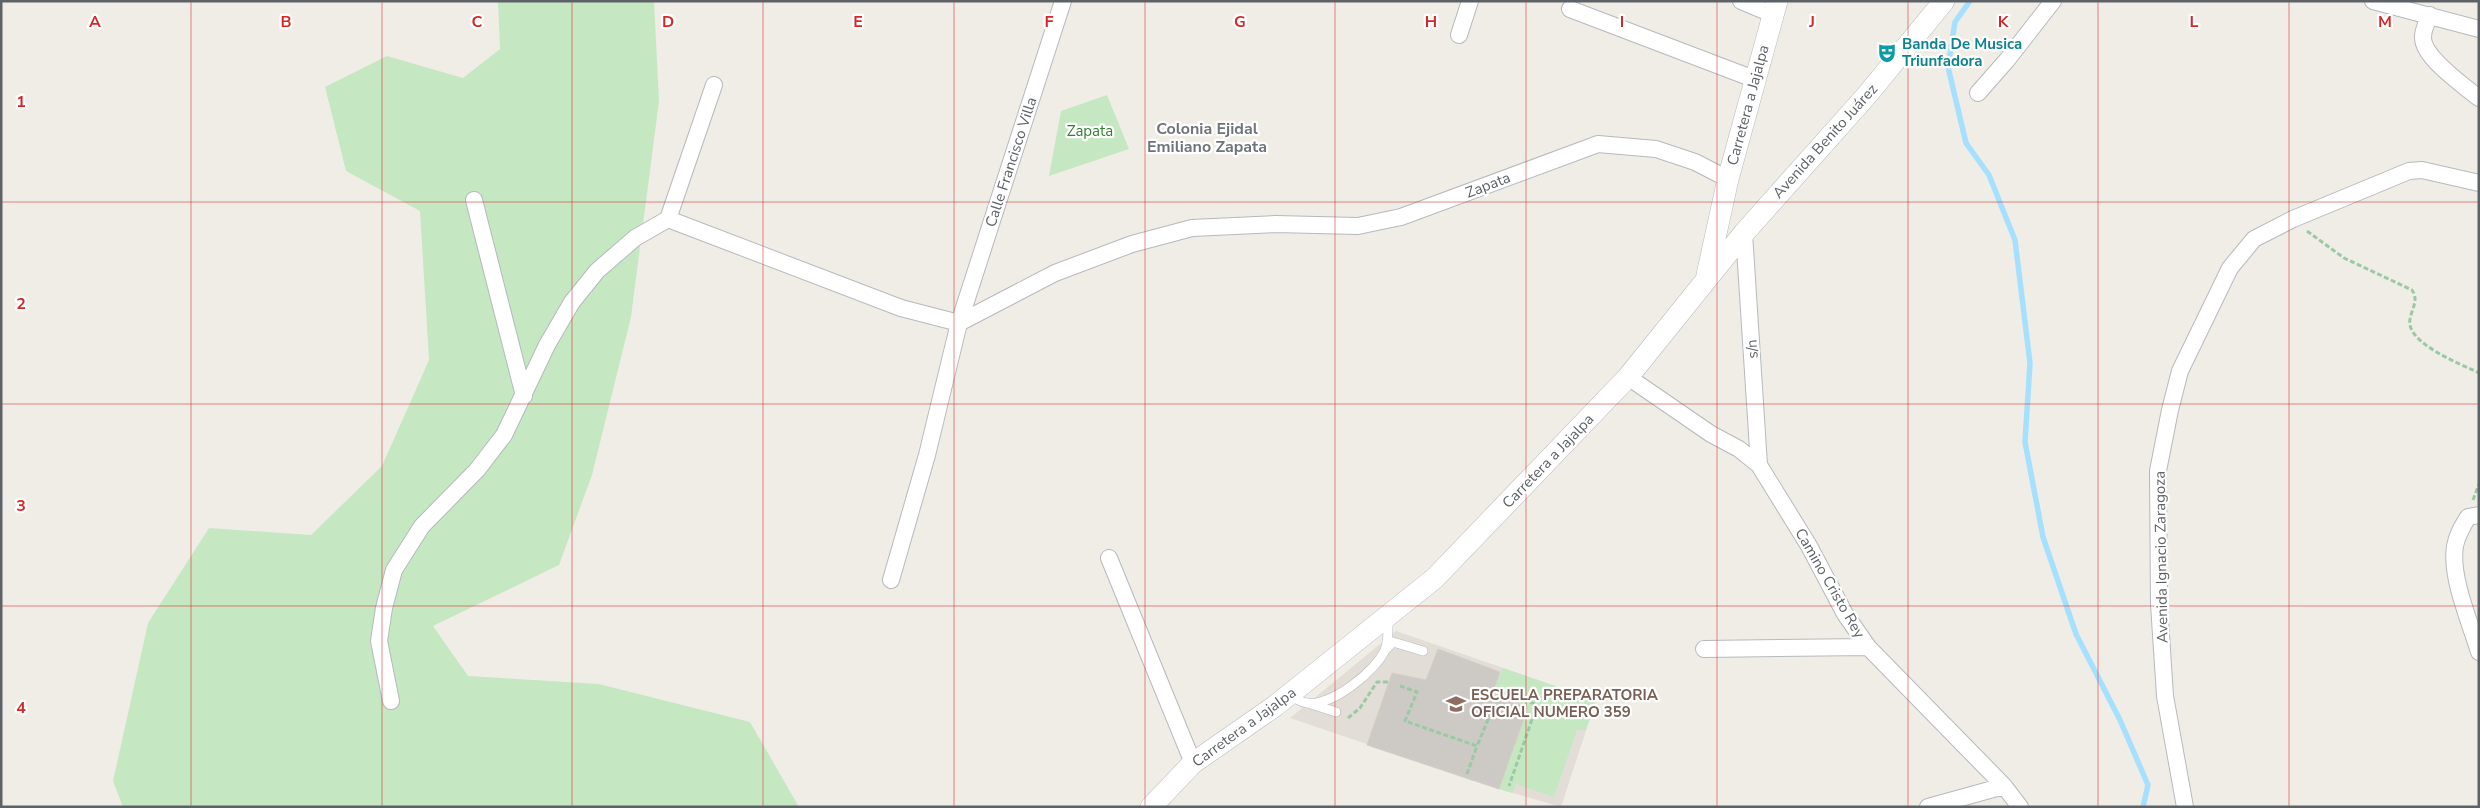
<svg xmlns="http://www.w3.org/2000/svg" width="2480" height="808" font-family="'Nunito Sans',sans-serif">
	<rect width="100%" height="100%" fill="#f0ede6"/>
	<path fill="#e2ded7" d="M1396,631L1596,700L1561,807L1499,789L1290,718Z"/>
	<path fill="#c5e8c2" d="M498,1H654L659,101L631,317L592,475L559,565L433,626L468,676L599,684L750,722L799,807H123L113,781L148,623L209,528L311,535L382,466L429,360L420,211L346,171L325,87L387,56L463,78L500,49Z
		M1107,95L1129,149L1049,176L1061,111Z
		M1503,668L1596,700L1586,730H1577L1554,797L1516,784L1512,793L1499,789L1528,708L1504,699L1473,781L1459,776Z"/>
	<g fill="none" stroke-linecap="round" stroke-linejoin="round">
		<path stroke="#a6e0ff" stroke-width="5.5" d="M1970,1L1955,22L1948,67L1966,143L1989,175L2015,240L2030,363L2025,442L2043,537L2076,634L2120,720L2148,785L2143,807"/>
	</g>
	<path fill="#cdc9c5" stroke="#d5cec4" d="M1438,649L1500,672L1492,695L1528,707L1499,789L1367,745L1392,673L1426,680Z"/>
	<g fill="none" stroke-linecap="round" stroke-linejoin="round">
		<defs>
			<path id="service" d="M1385,650L1393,642L1423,651
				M1289,695C1294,698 1301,702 1307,703C1331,707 1376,671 1385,650C1389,640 1388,628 1388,619
				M1311,704L1336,712"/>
			<path id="minor" d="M1741,1L1774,15
				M2373,1L2479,29
				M1570,9L1754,79
				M2430,15C2427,22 2423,29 2423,37C2422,57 2464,86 2479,98
				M1459,35L1470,1
				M1978,93L2007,60L2053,1
				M474,200L524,396
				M668,219L901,308L959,323
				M1744,233L1759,465
				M959,323L1055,273L1132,244L1192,228L1275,224L1358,226L1401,217L1598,144L1656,149L1695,162L1728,179
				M1628,377L1711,434L1739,449L1759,465L1809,546L1845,614L1868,647L2004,786L2020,807
				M2479,515L2468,517C2462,527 2457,535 2455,546C2450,577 2470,622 2479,652
				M1109,558L1193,763
				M891,580L927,455L959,323L1063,1
				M1704,649L1868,647
				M391,701L379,641L384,608L394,570L422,526L477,470L504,435L547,345L572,302L597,271L635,238L668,219L714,85
				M1928,807L2004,786
				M2185,807L2165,696L2159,604L2158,471L2170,410L2180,371L2230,268L2254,239L2293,219L2409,171L2422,170L2479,183"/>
			<path id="tertiary" d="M1707,275L1728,179L1777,1
				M1151,807L1193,763L1275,706L1435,578L1628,377L1744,233L1867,95L1944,1"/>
		</defs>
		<use href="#service" stroke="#b6b9bc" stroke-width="10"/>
		<use href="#minor" stroke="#b6b9bc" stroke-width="18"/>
		<use href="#tertiary" stroke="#b6b9bc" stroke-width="22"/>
		<path stroke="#9bc9a4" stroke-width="3" stroke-dasharray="5 2.5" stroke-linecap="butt" d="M2307,231L2344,258L2412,290C2419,300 2412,308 2410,319C2405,343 2461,364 2479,373
			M2473,500L2479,484
			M1400,686L1417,692L1405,721L1477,746L1500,691L1537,705L1509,786
			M1348,718L1360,708L1377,682H1388
			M1467,774L1477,746"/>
		<use href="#service" stroke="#fff" stroke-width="9"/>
		<use href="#minor" stroke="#fff" stroke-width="16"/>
		<use href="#tertiary" stroke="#fff" stroke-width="21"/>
	</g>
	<path fill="none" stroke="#d62828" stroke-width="1" stroke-opacity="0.55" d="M191,1V807M382,1V807M572,1V807M763,1V807M954,1V807M1145,1V807M1335,1V807M1526,1V807M1717,1V807M1908,1V807M2098,1V807M2289,1V807M1,202H2479M1,404H2479M1,606H2479"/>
	<defs>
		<symbol id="theatre-bare" viewBox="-9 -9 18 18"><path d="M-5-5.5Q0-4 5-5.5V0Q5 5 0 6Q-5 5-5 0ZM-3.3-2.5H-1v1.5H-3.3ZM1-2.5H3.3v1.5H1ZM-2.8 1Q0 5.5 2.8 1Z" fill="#0f9aa8" stroke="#fff" stroke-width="2.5" paint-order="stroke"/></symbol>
		<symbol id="school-bare" viewBox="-9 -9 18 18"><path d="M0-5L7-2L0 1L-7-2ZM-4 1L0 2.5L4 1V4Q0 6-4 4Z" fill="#8d6e63" stroke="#fff" stroke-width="2.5" paint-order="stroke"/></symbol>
	</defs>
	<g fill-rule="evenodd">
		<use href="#theatre-bare" x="1873" y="39" width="28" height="28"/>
		<use href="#school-bare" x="1442" y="690" width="28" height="28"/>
	</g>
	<g text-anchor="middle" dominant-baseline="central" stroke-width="4.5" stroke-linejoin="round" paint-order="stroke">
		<g font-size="15" font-weight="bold" fill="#0d838f" stroke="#fff" text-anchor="start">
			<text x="1902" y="44">Banda De Musica<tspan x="1902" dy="17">Triunfadora</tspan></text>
		</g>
		<g font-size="15" fill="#5d6266" stroke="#fff">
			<text transform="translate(1748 105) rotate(-75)">Carretera a Jajalpa</text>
			<text transform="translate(1825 141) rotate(-48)">Avenida Benito Juárez</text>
			<text transform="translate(1011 162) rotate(-72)">Calle Francisco Villa</text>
			<text transform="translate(1488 185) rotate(-21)">Zapata</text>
			<text transform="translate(1752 349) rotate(-94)">s/n</text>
			<text transform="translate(1548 461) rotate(-46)">Carretera a Jajalpa</text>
			<text transform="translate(2161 557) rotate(-91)">Avenida Ignacio Zaragoza</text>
			<text transform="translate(1830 583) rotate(60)">Camino Cristo Rey</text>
			<text transform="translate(1244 727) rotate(-36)">Carretera a Jajalpa</text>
		</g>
		<g font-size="15" fill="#358131" stroke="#fff">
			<text x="1090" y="131">Zapata</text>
		</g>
		<g font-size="15" font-weight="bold" fill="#785e54" stroke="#fff" text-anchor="start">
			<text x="1471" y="695">ESCUELA PREPARATORIA<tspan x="1471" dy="17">OFICIAL NUMERO 359</tspan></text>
		</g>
		<g font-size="16" font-weight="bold" fill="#6e7478" stroke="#fff">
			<text x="1207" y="129">Colonia Ejidal<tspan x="1207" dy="18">Emiliano Zapata</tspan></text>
		</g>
	</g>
	<g font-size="16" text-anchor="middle" font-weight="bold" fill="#d62828" stroke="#fff" stroke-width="4.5" stroke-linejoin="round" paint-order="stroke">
		<text x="95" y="27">A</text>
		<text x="286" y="27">B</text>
		<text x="477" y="27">C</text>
		<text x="668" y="27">D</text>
		<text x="858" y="27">E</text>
		<text x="1049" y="27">F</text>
		<text x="1240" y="27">G</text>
		<text x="1431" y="27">H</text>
		<text x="1622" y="27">I</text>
		<text x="1812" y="27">J</text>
		<text x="2003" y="27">K</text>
		<text x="2194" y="27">L</text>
		<text x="2385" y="27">M</text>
		<text x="21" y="107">1</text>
		<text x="21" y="309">2</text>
		<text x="21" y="511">3</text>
		<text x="21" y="713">4</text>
	</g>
	<rect width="2480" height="808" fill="none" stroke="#5d6266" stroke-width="5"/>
</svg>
